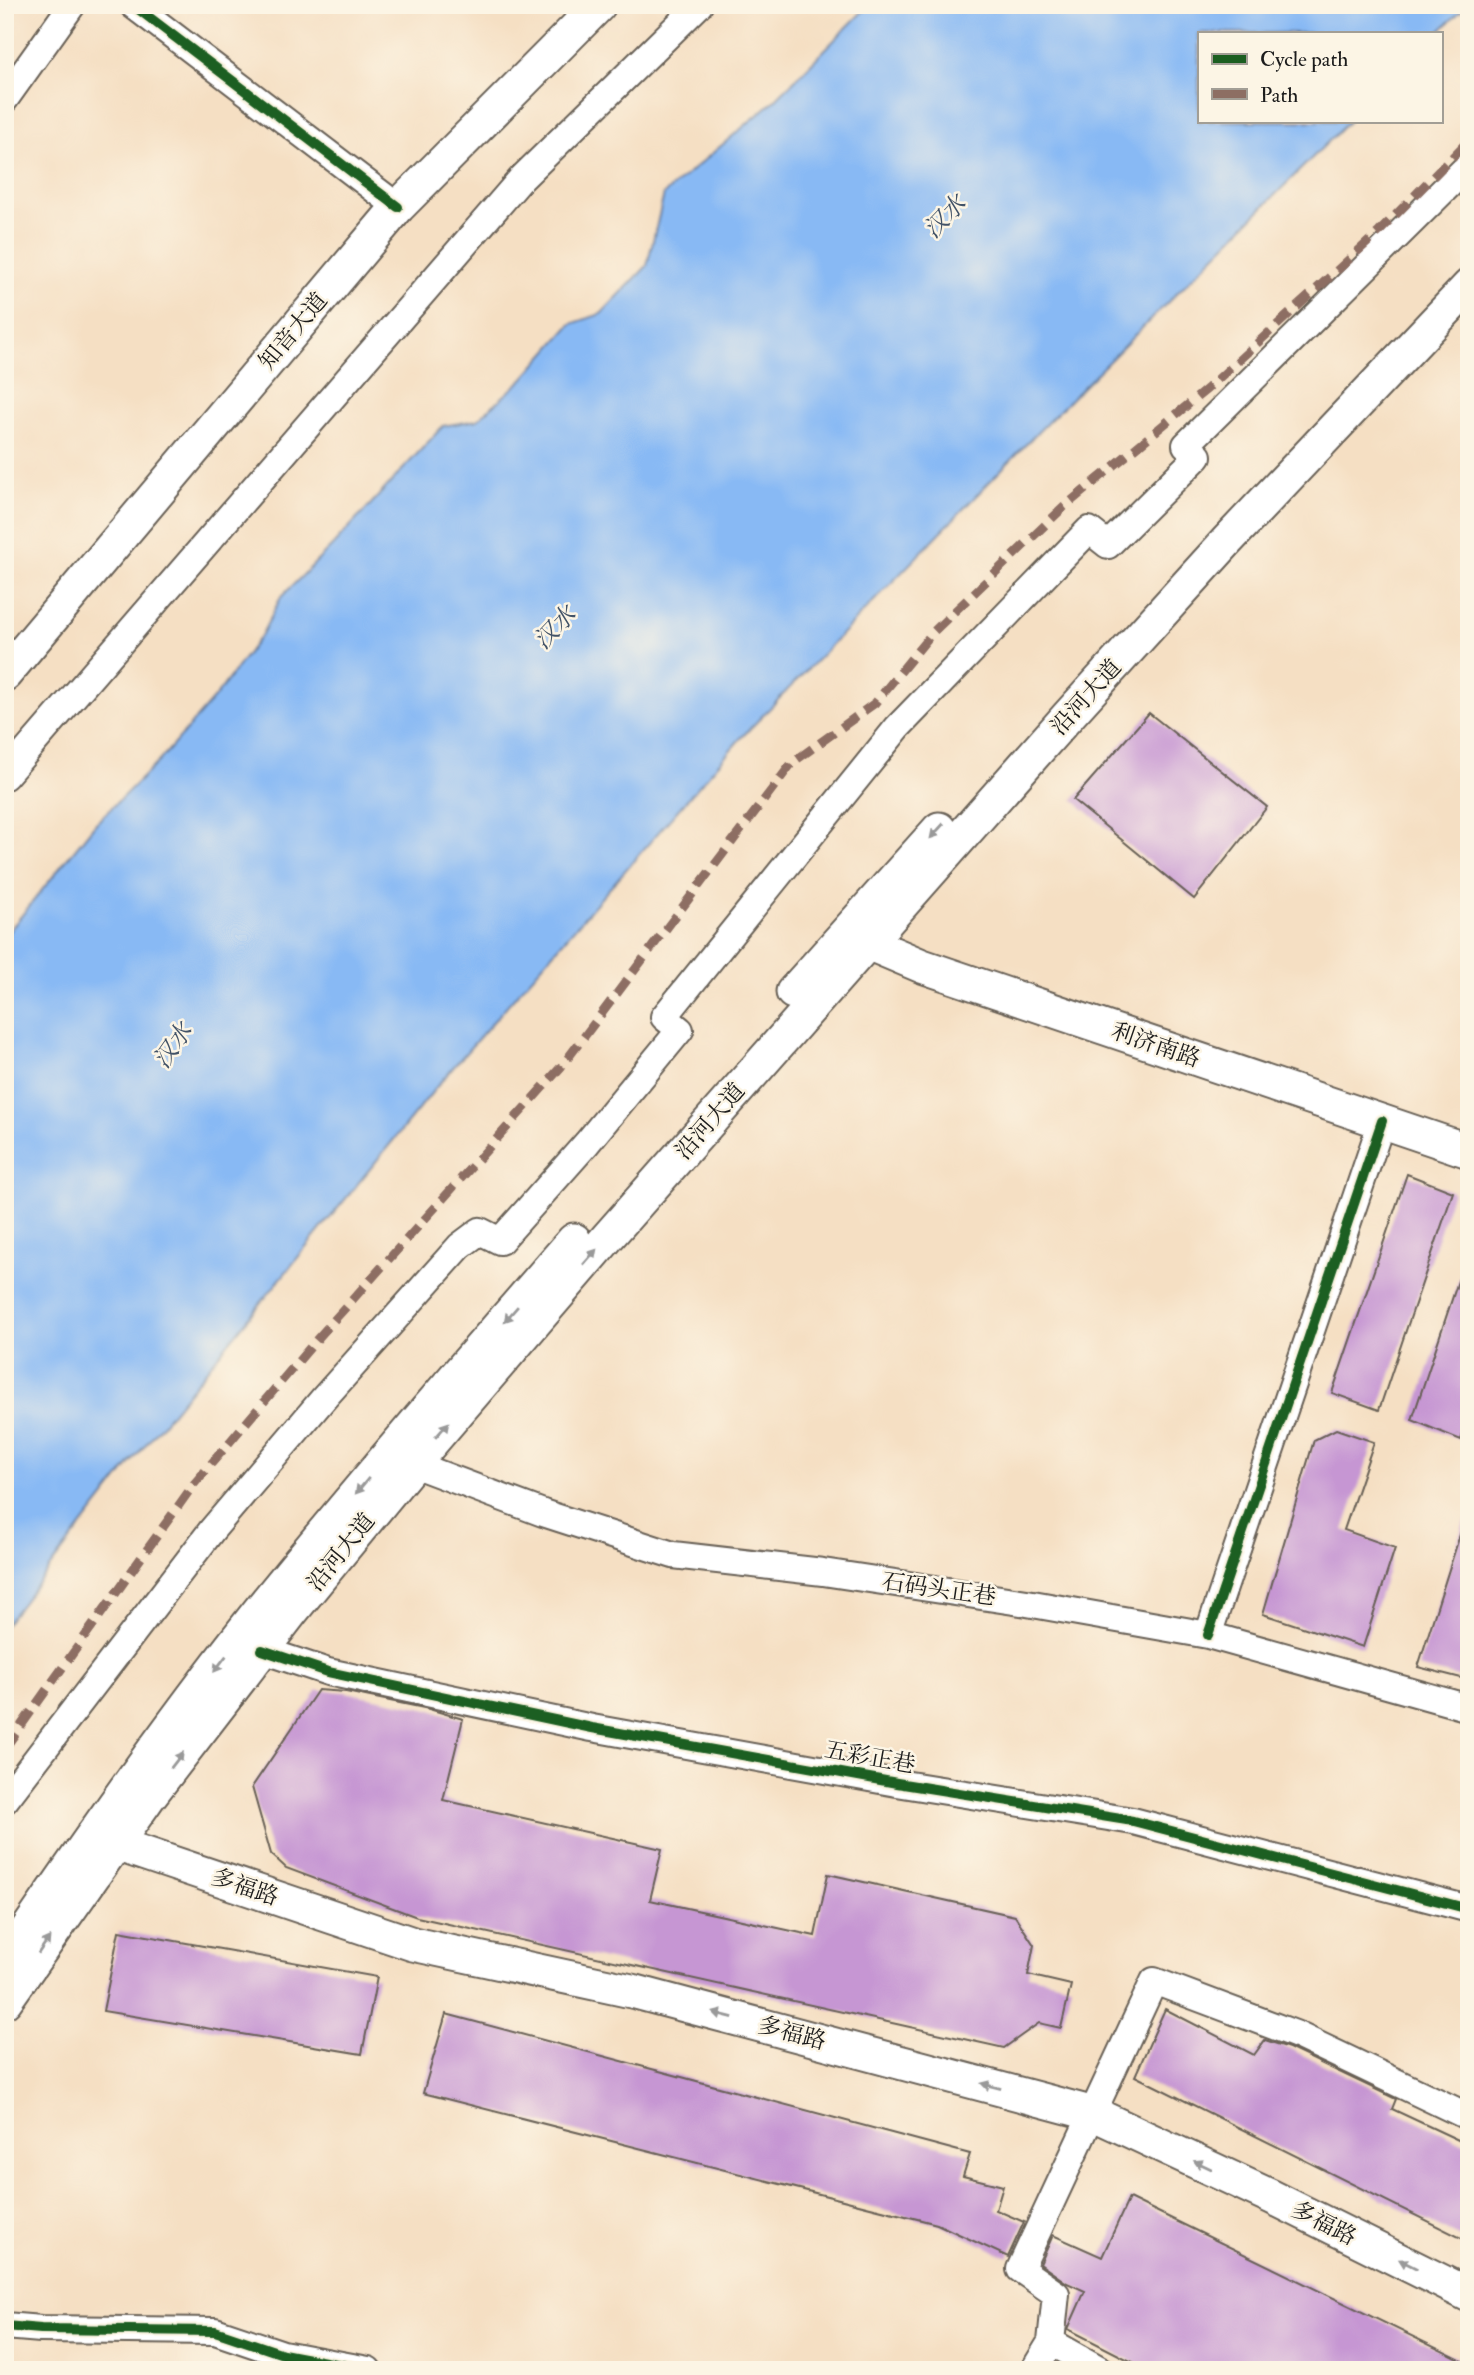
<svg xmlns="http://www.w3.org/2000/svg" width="1474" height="2375" font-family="'IM FELL Double Pica','Noto Serif SC',serif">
	<rect width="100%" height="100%" fill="#fcf5e5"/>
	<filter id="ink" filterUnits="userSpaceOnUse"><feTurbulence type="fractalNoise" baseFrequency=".0143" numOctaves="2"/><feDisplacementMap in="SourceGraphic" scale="14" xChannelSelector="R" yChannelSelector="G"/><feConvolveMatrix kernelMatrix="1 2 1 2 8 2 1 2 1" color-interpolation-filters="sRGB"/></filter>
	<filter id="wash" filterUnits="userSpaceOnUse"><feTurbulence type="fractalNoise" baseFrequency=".00686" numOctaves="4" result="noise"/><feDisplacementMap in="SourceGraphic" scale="28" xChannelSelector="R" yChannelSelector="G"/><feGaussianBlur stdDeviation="1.57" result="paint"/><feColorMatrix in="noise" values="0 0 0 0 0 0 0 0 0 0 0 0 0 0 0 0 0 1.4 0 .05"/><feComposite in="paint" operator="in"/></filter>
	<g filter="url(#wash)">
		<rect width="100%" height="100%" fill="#f5dfc3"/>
		<path fill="#88b9f4" stroke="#526a88" stroke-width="2" d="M869,5H1467L1438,33H1199V121H1349L1037,433L739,740L443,1079L134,1459L5,1625V936L96,823L160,760L215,697L262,634L281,597L333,545L443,426L477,420L523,379L571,324L601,314L647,266L664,194L774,101Z"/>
		<g id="blocks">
			<path fill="#c696d3" d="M1149,713L1267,807L1194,899L1073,800Z
				M1407,1174L1453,1192L1379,1410L1332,1393Z
				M1466,1257H1469V1417L1461,1440L1412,1420Z
				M1336,1429L1374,1442L1344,1530L1395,1548L1363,1647L1263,1614L1314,1440Z
				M1465,1519H1469V1680L1418,1667Z
				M318,1690L346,1692L429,1709L463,1719L443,1800L662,1849L650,1900L815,1936L828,1874L1015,1916L1034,1945L1028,1975L1071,1985L1061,2028L1039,2023L1004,2048L417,1917L286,1868L271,1854L252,1787Z
				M119,1931L377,1977L362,2054L103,2011Z
				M1165,2009L1254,2055L1265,2040L1289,2048L1396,2099L1392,2109L1469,2145V2242L1135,2076Z
				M446,2014L970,2154L963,2176L1003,2186L996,2210L1024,2222L1008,2257L937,2224L423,2093Z
				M1129,2198L1469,2364V2370H1148L1068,2329L1085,2291L1067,2283L1040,2264L1053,2235L1102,2257Z"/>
		</g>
	</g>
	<g filter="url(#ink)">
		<use href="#blocks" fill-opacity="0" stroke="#686056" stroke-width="2"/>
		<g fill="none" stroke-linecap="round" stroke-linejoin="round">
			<defs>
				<path id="minor" d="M133,5L398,207
					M5,99L72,5
					M5,776L521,179L699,5
					M413,1464L543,1513L673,1555L823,1572L1027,1603L1208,1635L1469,1708
					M1208,1635L1382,1121
					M262,1650L328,1672L592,1728L897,1783L1133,1821L1469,1909
					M5,1800L212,1530L324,1398L460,1246L480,1231L500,1241L587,1143L680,1030L664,1017L898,727L1089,530L1108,545L1198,456L1186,445L1469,165
					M5,2326L41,2329L215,2331L283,2354L368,2370
					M1051,2342L1101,2370
					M1034,2370L1051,2342L1056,2294L1020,2269L1154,1981L1295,2034L1469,2117"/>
				<path id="major" d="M5,674L398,207L599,5
					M851,936L922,966L1469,1151
					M793,992L939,829
					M95,1839L116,1844L413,1944L636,1992L1094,2114L1272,2197L1469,2295
					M8,1958C88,1840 170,1723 259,1611C361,1485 467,1362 574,1240
					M5,2001L148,1798L293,1610L413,1464L607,1238L1068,716L1227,541L1469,286"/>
			</defs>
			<use href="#minor" stroke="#686056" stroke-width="30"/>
			<use href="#major" stroke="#686056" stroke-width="37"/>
			<use href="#minor" stroke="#fff" stroke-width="26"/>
			<use href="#major" stroke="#fff" stroke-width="33"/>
			<path stroke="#8d6e63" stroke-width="9" stroke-dasharray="18 9" stroke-linecap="butt" d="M5,1748L194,1484L319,1337L561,1067L792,763L875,703L933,632L1064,507L1207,389L1379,232L1469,140"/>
			<defs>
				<path id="cycleway" d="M133,5L398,207
					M1208,1635L1382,1121
					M262,1650L328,1672L592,1728L897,1783L1133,1821L1469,1909
					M5,2326L41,2329L215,2331L283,2354L368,2370"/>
			</defs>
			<use href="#cycleway" stroke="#fcf5e5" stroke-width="15"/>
			<use href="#cycleway" stroke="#1b5e20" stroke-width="10"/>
		</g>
		<defs><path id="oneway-solid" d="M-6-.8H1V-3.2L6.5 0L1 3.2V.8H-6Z" transform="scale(1.75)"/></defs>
		<g fill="#999">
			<use href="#oneway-solid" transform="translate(937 831) rotate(132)"/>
			<use href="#oneway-solid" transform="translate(590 1257) rotate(-49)"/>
			<use href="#oneway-solid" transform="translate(511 1314) rotate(131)"/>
			<use href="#oneway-solid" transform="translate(442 1430) rotate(-49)"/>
			<use href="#oneway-solid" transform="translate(362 1486) rotate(130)"/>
			<use href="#oneway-solid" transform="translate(220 1664) rotate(127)"/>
			<use href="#oneway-solid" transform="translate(177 1760) rotate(-52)"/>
			<use href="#oneway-solid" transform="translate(44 1945) rotate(-55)"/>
			<use href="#oneway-solid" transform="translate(723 2015) rotate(-165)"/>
			<use href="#oneway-solid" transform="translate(991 2086) rotate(-165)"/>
			<use href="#oneway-solid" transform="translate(1203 2165) rotate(-155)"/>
			<use href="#oneway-solid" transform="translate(1408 2264) rotate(-153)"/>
		</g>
	</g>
	<g text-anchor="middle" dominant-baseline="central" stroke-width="5" stroke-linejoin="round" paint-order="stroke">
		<g font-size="23" fill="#1c1c1c" stroke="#fcf5e5">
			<text transform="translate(293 331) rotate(-50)">知音大道</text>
			<text transform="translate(1086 697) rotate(-48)">沿河大道</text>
			<text transform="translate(1156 1045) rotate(19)">利济南路</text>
			<text transform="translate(710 1121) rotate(-49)">沿河大道</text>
			<text transform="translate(341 1552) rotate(-51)">沿河大道</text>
			<text transform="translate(939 1589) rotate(8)">石码头正巷</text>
			<text transform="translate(870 1757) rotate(10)">五彩正巷</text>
			<text transform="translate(245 1887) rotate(19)">多福路</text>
			<text transform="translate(792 2033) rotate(15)">多福路</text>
			<text transform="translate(1324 2223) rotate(27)">多福路</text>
		</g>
		<g font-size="24" font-style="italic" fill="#425368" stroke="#fcf5e5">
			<text transform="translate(945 217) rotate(-46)">汉水</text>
			<text transform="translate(555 628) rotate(-46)">汉水</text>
			<text transform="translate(173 1046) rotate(-55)">汉水</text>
		</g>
	</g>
	<rect width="1474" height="2375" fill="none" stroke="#fcf5e5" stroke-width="28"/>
	<rect x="1198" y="32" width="245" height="91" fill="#fcf5e5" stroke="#a29e95" stroke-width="2"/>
	<rect x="1212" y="54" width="35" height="10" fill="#1b5e20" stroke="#a29e95" stroke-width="2"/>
	<text x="1260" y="66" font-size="21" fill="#1c1c1c">Cycle path</text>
	<rect x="1212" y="89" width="35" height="10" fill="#8d6e63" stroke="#a29e95" stroke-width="2"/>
	<text x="1260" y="102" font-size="21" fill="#1c1c1c">Path</text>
</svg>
